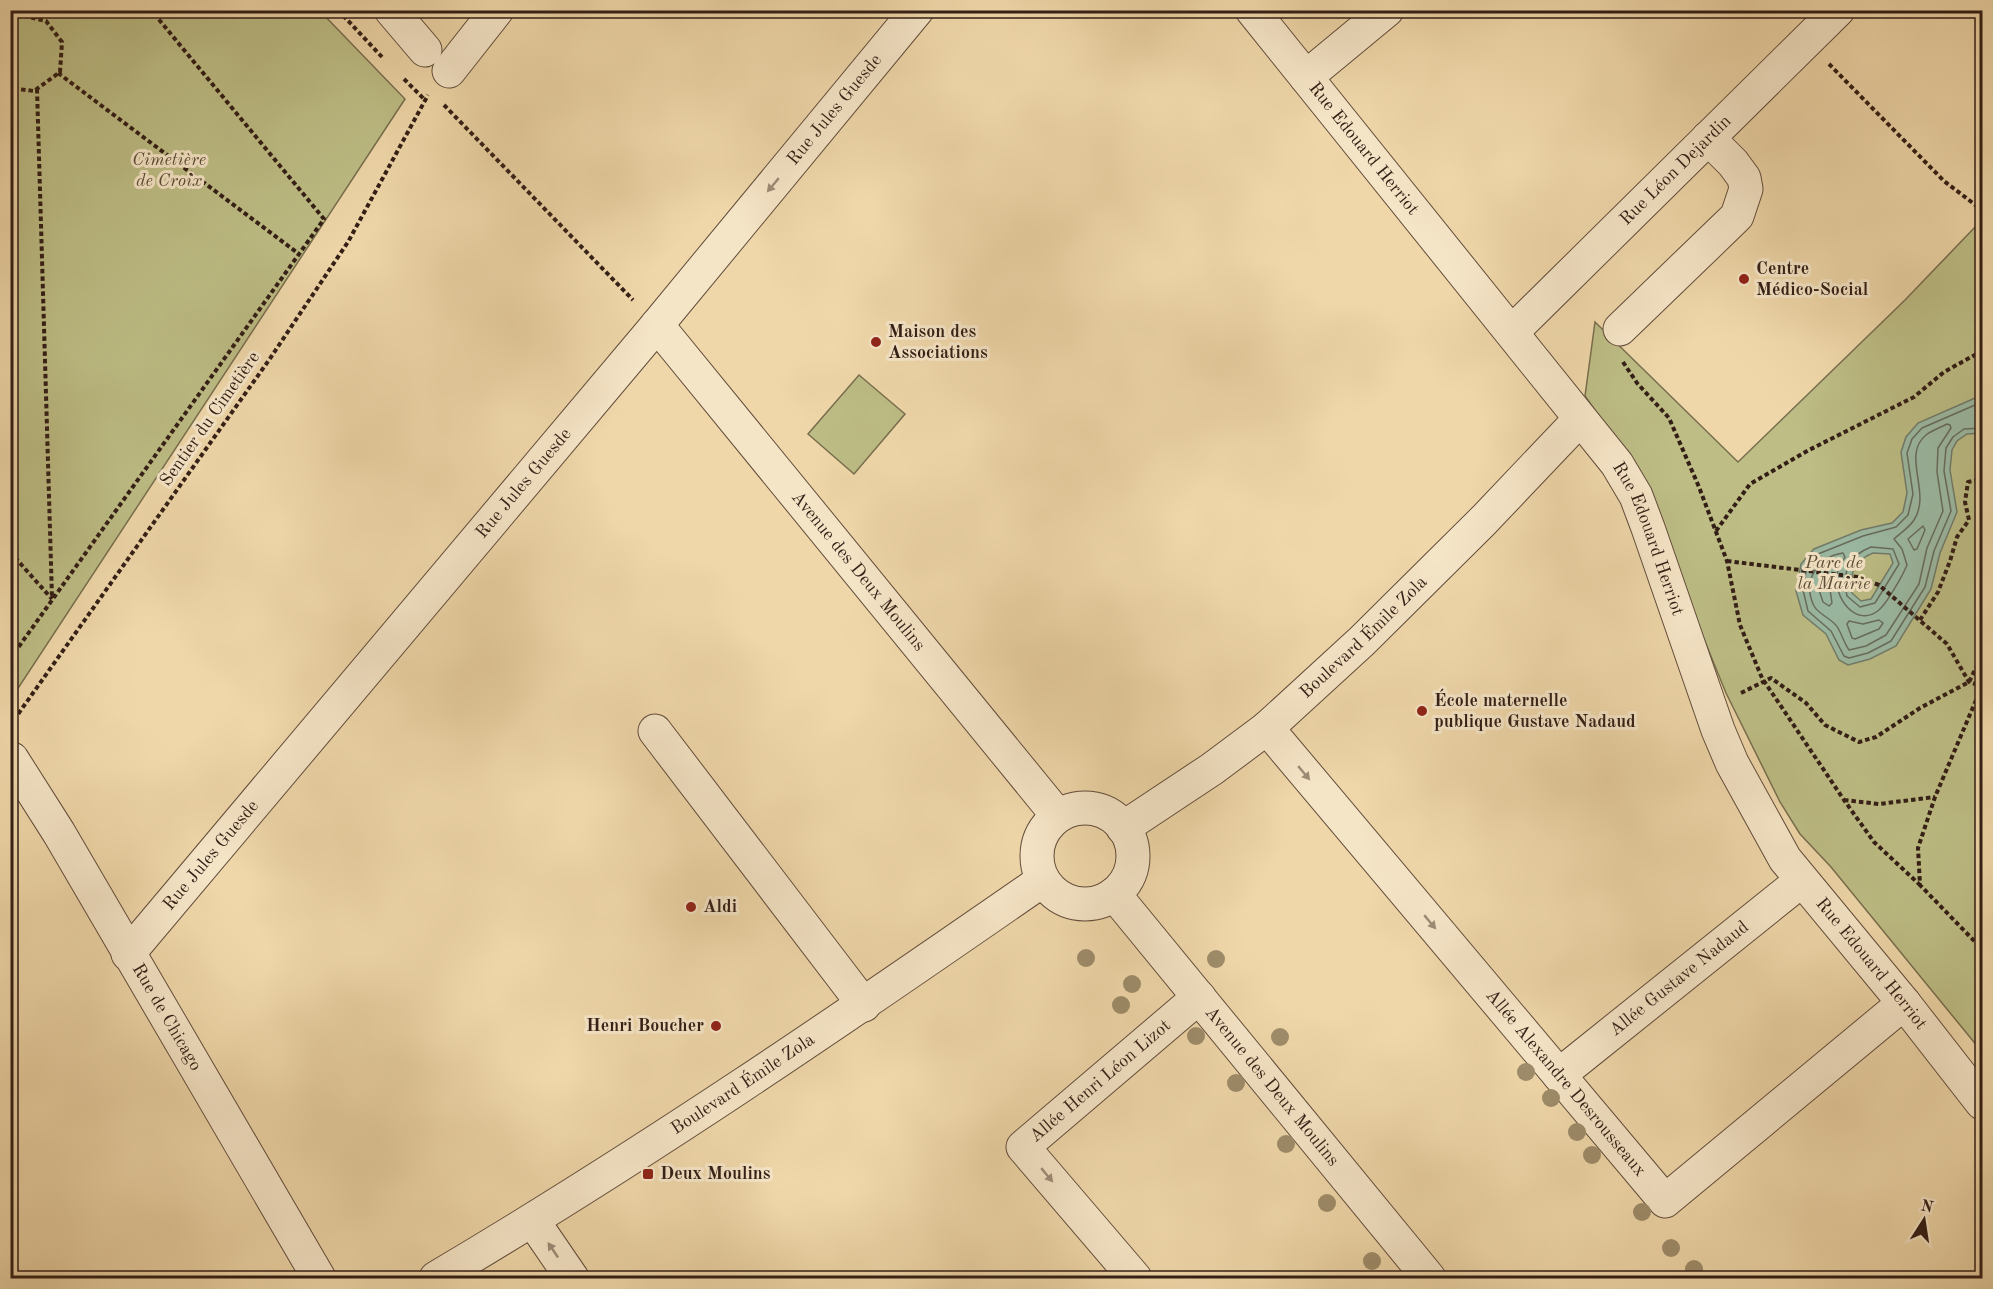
<svg xmlns="http://www.w3.org/2000/svg" width="1993" height="1289" font-family="'Old Standard TT',serif">
	<rect width="100%" height="100%" fill="#efd7a9"/>
	<filter id="stains"><feTurbulence type="fractalNoise" baseFrequency=".00333" numOctaves="4"/><feColorMatrix values="0 0 0 0 .2 0 0 0 0 .09 0 0 0 0 .02 0 0 0 .5 -.17"/></filter>
	<radialGradient id="worn" r=".72"><stop offset=".6" stop-color="#630" stop-opacity="0"/><stop offset="1" stop-color="#630" stop-opacity=".3"/></radialGradient>
	<path fill="#bdbd85" stroke="#786e4e" stroke-width="1.5" d="M11,10L320,11L405,99L11,699Z
		M1976,226L1982,232V1052L1831,867L1800,834L1780,802L1726,693L1632,463L1585,396L1595,322L1738,462L1905,300Z
		M859,375L905,414L854,474L808,434Z"/>
	<path fill="#9bbaa4" stroke="#717c6b" stroke-width="1.5" fill-rule="evenodd" d="M1982,395V433L1967,434L1957,441L1952,450L1950,470L1957,512L1940,553L1931,589L1896,646L1870,659L1848,665L1839,660L1826,634L1803,615L1796,591L1801,564L1814,549L1861,530L1892,523L1903,512L1907,493L1901,452L1906,437L1918,423ZM1873,553L1890,554L1893,563L1871,599L1861,601L1852,593C1850,573 1853,561 1873,553Z"/>
	<g fill="none" stroke-linecap="round" stroke-linejoin="round">
		<path stroke="#676c5d" stroke-width="1.5" d="M1982,402L1922,428L1912,439L1907,453L1913,494L1908,515L1896,527L1863,536L1818,554L1807,566L1803,590L1808,611L1831,631L1844,656L1849,658L1868,653L1891,641L1925,587L1934,551L1951,511L1944,471L1946,448L1953,437L1964,429L1982,428
			M1947,424L1950,425L1951,428L1938,448L1937,472L1943,511L1927,548L1919,584L1886,635L1866,646L1849,650C1844,643 1842,635 1838,628C1833,619 1819,615 1814,606C1802,581 1817,557 1843,553L1845,557C1842,562 1838,568 1837,574C1833,597 1856,629 1879,610C1887,603 1903,575 1907,565L1902,549L1894,539C1900,533 1909,528 1914,520C1932,493 1901,455 1926,435C1932,430 1940,428 1947,424Z
			M1923,526L1925,530L1917,549L1914,550L1908,539Z
			M1871,547L1893,549L1899,564L1875,603L1860,607L1847,596C1842,572 1848,556 1871,547Z
			M1824,573L1828,576L1832,603L1829,606L1823,602L1819,590Z
			M1879,620L1883,623L1879,629L1855,639L1852,638L1847,624L1849,621L1863,624Z"/>
		<defs>
			<g id="minor">
				<path d="M391,10L425,50"/>
				<path id="s1" d="M1252,10L1617,464L1636,496L1648,528L1718,730L1732,763L1785,859L1904,1003L1982,1103"/>
				<path d="M449,71L497,10"/>
				<path d="M1306,77L1387,10"/>
				<path id="s2" d="M657,325L1058,816"/>
				<path d="M1620,329L1737,216L1746,189L1744,178L1733,163L1708,138"/>
				<path id="s3" d="M1512,332L1838,10"/>
				<path id="s4" d="M1267,728L1665,1201L1904,1003"/>
				<path d="M655,731L864,1005"/>
				<path id="s5" d="M10,761L12,759L59,833L319,1278"/>
				<circle cx="1085" cy="856" r="48"/>
				<path id="s6" d="M1123,828L1212,769L1267,728L1362,641L1484,520L1580,419"/>
				<path id="s7" d="M1114,894L1429,1278"/>
				<path id="s8" d="M128,954L657,325L917,10"/>
				<path id="s9" d="M1559,1075L1801,881"/>
				<path d="M533,1221L572,1278"/>
				<path id="s10" d="M436,1278C644,1155 844,1018 1043,880"/>
				<path id="s11" d="M1135,1278L1023,1147L1199,997"/>
			</g>
		</defs>
		<use href="#minor" stroke="#624c3b" stroke-width="35"/>
		<path stroke="#331e16" stroke-width="4" stroke-dasharray="4.5 3" stroke-linecap="butt" d="M36,10V19
			M338,10L382,57
			M10,20L21,15L46,21L62,42L60,72L34,91L10,88
			M1829,64L1944,181L1982,210
			M58,73L299,254
			M404,79L425,100
			M37,89L52,598
			M444,105L633,300
			M1623,362L1637,383L1669,418L1699,487L1727,561L1740,625L1762,678L1844,800L1874,842L1920,885
			M1716,531L1750,484L1809,450L1914,397L1944,372L1982,351
			M10,552L52,599
			M1727,561L1857,577L1879,585L1947,644L1969,682L1982,686
			M1920,620L1938,592L1950,561L1957,537L1969,520L1965,502L1968,482L1982,479
			M10,659L324,219L151,10
			M1982,686L1935,797L1918,848L1920,885L1982,949
			M1741,693L1771,678L1806,703L1825,725L1859,742L1876,737L1920,708L1969,682L1982,655
			M15,728L16,717L269,360L348,242L428,95
			M1844,800L1879,804L1935,797"/>
		<use href="#minor" stroke="#f5e5c7" stroke-width="33"/>
	</g>
	<g fill="#9e8c6a">
		<circle cx="1086" cy="958" r="9"/>
		<circle cx="1216" cy="959" r="9"/>
		<circle cx="1132" cy="984" r="9"/>
		<circle cx="1121" cy="1005" r="9"/>
		<circle cx="1196" cy="1036" r="9"/>
		<circle cx="1280" cy="1037" r="9"/>
		<circle cx="1526" cy="1072" r="9"/>
		<circle cx="1236" cy="1083" r="9"/>
		<circle cx="1551" cy="1098" r="9"/>
		<circle cx="1577" cy="1132" r="9"/>
		<circle cx="1286" cy="1144" r="9"/>
		<circle cx="1592" cy="1155" r="9"/>
		<circle cx="1327" cy="1203" r="9"/>
		<circle cx="1642" cy="1212" r="9"/>
		<circle cx="1671" cy="1248" r="9"/>
		<circle cx="1372" cy="1261" r="9"/>
		<circle cx="1694" cy="1269" r="9"/>
	</g>
	<defs><path id="oneway-solid" d="M-6-.8H1V-3.2L6.5 0L1 3.2V.8H-6Z" transform="scale(1.5)"/></defs>
	<g fill="#9e8b77">
		<use href="#oneway-solid" transform="translate(773 185) rotate(130)"/>
		<use href="#oneway-solid" transform="translate(1304 773) rotate(50)"/>
		<use href="#oneway-solid" transform="translate(1430 922) rotate(50)"/>
		<use href="#oneway-solid" transform="translate(1047 1175) rotate(50)"/>
		<use href="#oneway-solid" transform="translate(553 1250) rotate(-124)"/>
	</g>
	<g fill="#8f2418" stroke="#f5e5c7" stroke-width="2">
		<circle cx="1744" cy="279" r="6"/>
		<circle cx="876" cy="342" r="6"/>
		<circle cx="1422" cy="711" r="6"/>
		<circle cx="691" cy="907" r="6"/>
		<circle cx="716" cy="1026" r="6"/>
		<rect x="642" y="1168" width="12" height="12" rx="3"/>
	</g>
	<g text-anchor="middle" dominant-baseline="central" stroke-width="6" stroke-linejoin="round" paint-order="stroke">
		<g font-size="18" fill="#331e16" stroke="#f5e5c7">
			<text stroke="none"><textPath href="#s8" startOffset="1101">Rue Jules Guesde</textPath></text>
			<text stroke="none"><textPath href="#s1" startOffset="178">Rue Edouard Herriot</textPath></text>
			<text stroke="none"><textPath href="#s3" startOffset="230">Rue Léon Dejardin</textPath></text>
			<text transform="translate(210 419) rotate(-55)">Sentier du Cimetière</text>
			<text stroke="none"><textPath href="#s8" startOffset="615">Rue Jules Guesde</textPath></text>
			<text stroke="none"><textPath href="#s1" startOffset="664">Rue Edouard Herriot</textPath></text>
			<text stroke="none"><textPath href="#s2" startOffset="318">Avenue des Deux Moulins</textPath></text>
			<text stroke="none"><textPath href="#s6" startOffset="308">Boulevard Émile Zola</textPath></text>
			<text stroke="none"><textPath href="#s8" startOffset="129">Rue Jules Guesde</textPath></text>
			<text stroke="none"><textPath href="#s1" startOffset="1149">Rue Edouard Herriot</textPath></text>
			<text stroke="none"><textPath href="#s9" startOffset="154">Allée Gustave Nadaud</textPath></text>
			<text stroke="none"><textPath href="#s5" startOffset="304">Rue de Chicago</textPath></text>
			<text stroke="none"><textPath href="#s11" startOffset="274">Allée Henri Léon Lizot</textPath></text>
			<text stroke="none"><textPath href="#s4" startOffset="464">Allée Alexandre Desrousseaux</textPath></text>
			<text stroke="none"><textPath href="#s10" startOffset="363">Boulevard Émile Zola</textPath></text>
			<text stroke="none"><textPath href="#s7" startOffset="249">Avenue des Deux Moulins</textPath></text>
		</g>
		<g font-size="18" font-style="italic" fill="#5c4e37" stroke="#f5e5c7">
			<text x="169" y="160">Cimetière<tspan x="169" dy="21">de Croix</tspan></text>
			<text x="1834" y="563">Parc de<tspan x="1834" dy="21">la Mairie</tspan></text>
		</g>
		<g font-size="18" font-weight="bold" fill="#331e16" stroke="#f5e5c7" text-anchor="start">
			<text x="1756" y="269">Centre<tspan x="1756" dy="21">Médico-Social</tspan></text>
			<text x="888" y="332">Maison des<tspan x="888" dy="21">Associations</tspan></text>
			<text x="1434" y="701">École maternelle<tspan x="1434" dy="21">publique Gustave Nadaud</tspan></text>
			<text x="703" y="907">Aldi</text>
			<text x="704" y="1026" text-anchor="end">Henri Boucher</text>
			<text x="660" y="1174">Deux Moulins</text>
		</g>
	</g>
	<rect width="1993" height="1289" fill="none" stroke="#efd7a9" stroke-width="36"/>
	<rect x="12" y="12" width="1969" height="1265" fill="none" stroke="#331e16" stroke-width="3"/>
	<rect x="18" y="18" width="1957" height="1253" fill="none" stroke="#331e16" stroke-width="1.5"/>
	<g transform="translate(1924 1220) rotate(12)" stroke="#f5e5c7" stroke-width="4.5" paint-order="stroke">
	<path d="M0-4.5L10 22L0 15L-10 22Z" fill="#331e16"/>
	<text y="-9" font-size="16" font-weight="bold" text-anchor="middle" fill="#331e16">N</text>
	</g>
	<rect width="100%" height="100%" filter="url(#stains)"/>
	<rect width="100%" height="100%" fill="url(#worn)"/>
</svg>
